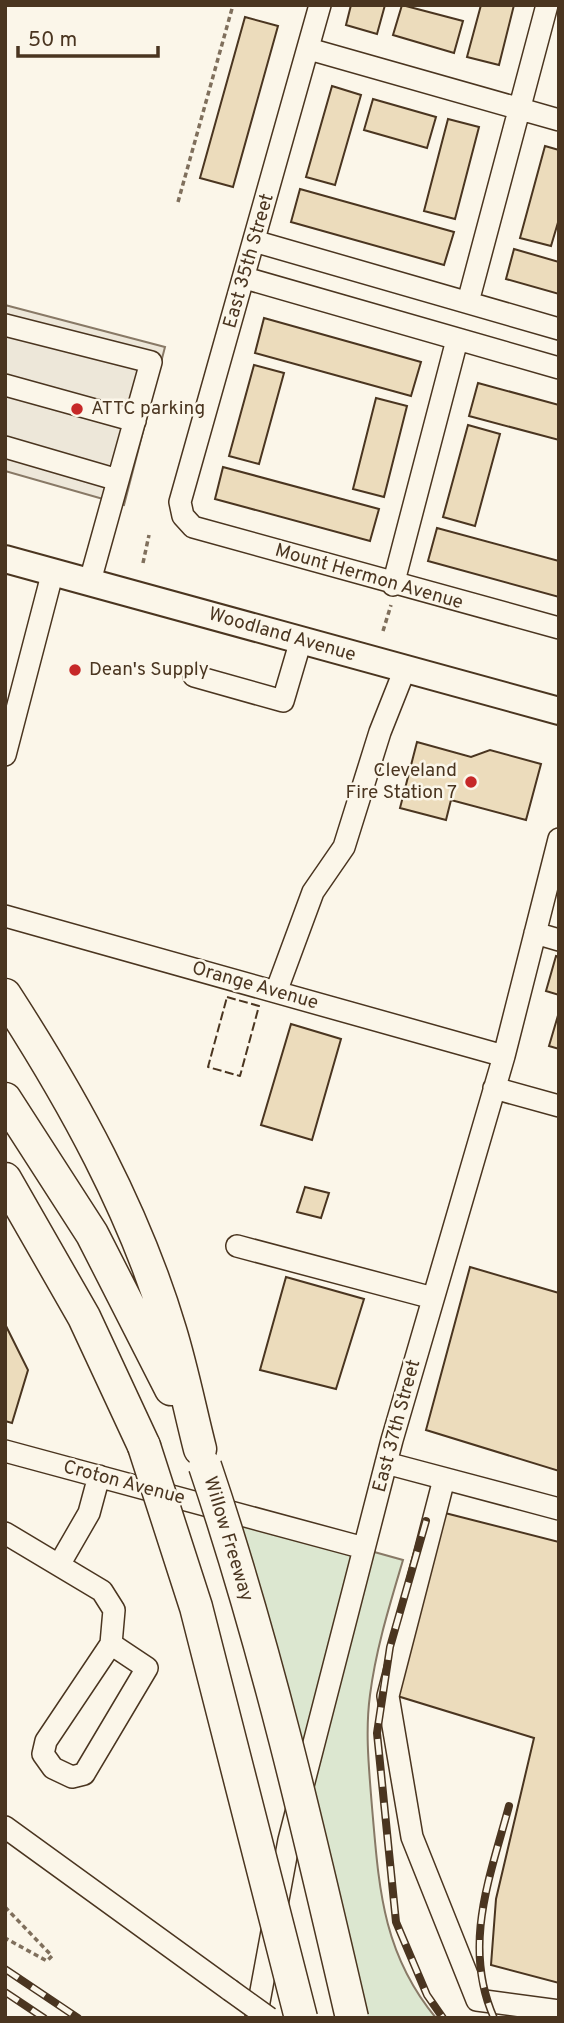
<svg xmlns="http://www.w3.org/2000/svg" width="564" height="2023" font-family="Overpass,sans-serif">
	<rect width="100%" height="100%" fill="#fbf6e9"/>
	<path fill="#dce7d0" stroke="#887966" stroke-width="2" d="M223,1510L403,1560C390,1604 376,1648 370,1695C365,1732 369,1769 372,1807C379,1887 382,1953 436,2018H352Z"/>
	<path fill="#ede7d9" stroke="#887966" stroke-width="2" d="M5,305L165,347L124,505L5,471Z"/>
	<path fill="#ecdcbc" stroke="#4a3520" stroke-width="2" d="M351,5H385L377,34L346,25Z
		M402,5L463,21L454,53L393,35Z
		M481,5H514L499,65L467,57Z
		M245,17L278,26L233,187L200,178Z
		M332,86L361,95L335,185L306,177Z
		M373,99L436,117L427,148L364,130Z
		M448,119L479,127L455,219L424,211Z
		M545,146L559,150V219L551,246L520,238Z
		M300,189L454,232L444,265L291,222Z
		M514,249L559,262V294L506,279Z
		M264,318L421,362L411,396L255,353Z
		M254,365L284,373L259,464L229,456Z
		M478,383L559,405V440L469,416Z
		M376,398L407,406L384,497L353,489Z
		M468,425L500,434L475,526L443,517Z
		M223,467L379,509L370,541L215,499Z
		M437,528L559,561V597L428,561Z
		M417,742L471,757L490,750L541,764L526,820L451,800L446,820L400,808Z
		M556,956L559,957V995L546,991Z
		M559,1012V1049L549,1046Z
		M291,1024L341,1039L312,1140L261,1125Z
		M305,1187L329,1193L321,1218L297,1212Z
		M470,1267L559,1293V1471L426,1430Z
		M286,1277L364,1299L336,1389L260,1370Z
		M5,1324L28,1370L12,1423L5,1421Z
		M445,1513L559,1542V1983L491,1965L496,1899L534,1738L394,1695Z"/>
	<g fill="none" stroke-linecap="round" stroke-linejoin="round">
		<defs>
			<path id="minor" d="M320,5L180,502L183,516L193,527L559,628
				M309,49L559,120
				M254,241L559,329
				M245,278L559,368
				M468,302L547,5
				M5,325L151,362L90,581
				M5,385L135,421
				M5,447L118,480
				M393,585L457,340
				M194,676L283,701L301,640
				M5,755L53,571
				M5,916L504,1056
				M535,933L559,940
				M276,992L313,892L344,847L380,732L405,669
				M494,1088L559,1106
				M237,1246L433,1298
				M5,1451L364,1548
				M386,1463L559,1509
				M444,1479L388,1696L412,1837L477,2000L559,2011
				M5,1533L102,1591L114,1610L111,1644L46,1741L43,1754L53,1768L72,1777L84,1774L147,1668L111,1644
				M59,1565L89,1513L99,1476
				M5,1827L230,1990
				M256,2018L289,1840L392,1440L504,1056L559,839"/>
			<path id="major" d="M5,559L559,711"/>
			<path id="highway" d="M5,995C73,1100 134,1210 170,1330C182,1369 190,1410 200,1449
				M5,1099L92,1234L171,1389
				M5,1179L84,1317L144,1446"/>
		</defs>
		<use href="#minor" stroke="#4a3520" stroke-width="24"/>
		<use href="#major" stroke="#4a3520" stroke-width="30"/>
		<use href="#highway" stroke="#4a3520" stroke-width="35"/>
		<path stroke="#7f6f5c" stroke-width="3.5" stroke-dasharray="5 3.5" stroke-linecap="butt" d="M178,202L233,5
			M143,563L149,535
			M383,631L391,605
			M5,1907L52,1956L47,1961L5,1938"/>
		<use href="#minor" stroke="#fbf6e9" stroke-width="21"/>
		<use href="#major" stroke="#fbf6e9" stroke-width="26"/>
		<use href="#highway" stroke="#fbf6e9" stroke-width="32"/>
		<defs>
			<path id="rail" d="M426,1521L390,1647L377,1733L396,1922L427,1995L443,2018
				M5,1969L78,2018
				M5,1992L44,2018
				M494,2018C462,1946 490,1877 509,1806"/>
		</defs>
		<use href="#rail" stroke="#4a3520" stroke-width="8"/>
		<use href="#rail" stroke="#fbf6e9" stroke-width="5" stroke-dasharray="16" stroke-linecap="butt"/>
		<defs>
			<path id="minor-bridge" d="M230,1990L269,2018"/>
			<path id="highway-bridge" d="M144,1446L196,1607L301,2018
				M205,1466C266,1646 309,1832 352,2018"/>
		</defs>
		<use href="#minor-bridge" stroke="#4a3520" stroke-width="24" stroke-linecap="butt"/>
		<use href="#highway-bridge" stroke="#4a3520" stroke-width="35" stroke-linecap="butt"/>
		<use href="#minor-bridge" stroke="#fbf6e9" stroke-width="21"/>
		<use href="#highway-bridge" stroke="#fbf6e9" stroke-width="32"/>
		<path stroke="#4a3520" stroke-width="2" stroke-dasharray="9 3.5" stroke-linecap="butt" d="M227,997L259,1006L240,1076L208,1067Z"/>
	</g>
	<g fill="#c62828" stroke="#fbf6e9" stroke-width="2.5">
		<circle cx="77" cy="409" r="7"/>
		<circle cx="75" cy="670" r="7"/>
		<circle cx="471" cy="782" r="7"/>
	</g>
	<g text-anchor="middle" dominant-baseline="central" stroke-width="5" stroke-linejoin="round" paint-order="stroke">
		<g font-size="19" fill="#4a3520" stroke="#fbf6e9">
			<text transform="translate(249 261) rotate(-74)">East 35th Street</text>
			<text transform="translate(369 577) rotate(16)">Mount Hermon Avenue</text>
			<text transform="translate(282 635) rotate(16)">Woodland Avenue</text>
			<text transform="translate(255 986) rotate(16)">Orange Avenue</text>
			<text transform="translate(397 1426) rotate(-75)">East 37th Street</text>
			<text transform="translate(124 1483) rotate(15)">Croton Avenue</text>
			<text transform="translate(228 1539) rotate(73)">Willow Freeway</text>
		</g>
		<g font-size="19" fill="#4a3520" stroke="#fbf6e9" text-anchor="start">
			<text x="91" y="409">ATTC parking</text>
			<text x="89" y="670">Dean's Supply</text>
			<text x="457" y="771" text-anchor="end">Cleveland<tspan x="457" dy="22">Fire Station 7</tspan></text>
		</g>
	</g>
	<rect width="564" height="2023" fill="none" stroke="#4a3520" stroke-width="14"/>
	<path d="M18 46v10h140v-10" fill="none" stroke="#4a3520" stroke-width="3.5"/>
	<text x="28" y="46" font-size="21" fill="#4a3520" stroke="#fbf6e9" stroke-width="5" paint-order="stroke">50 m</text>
</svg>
